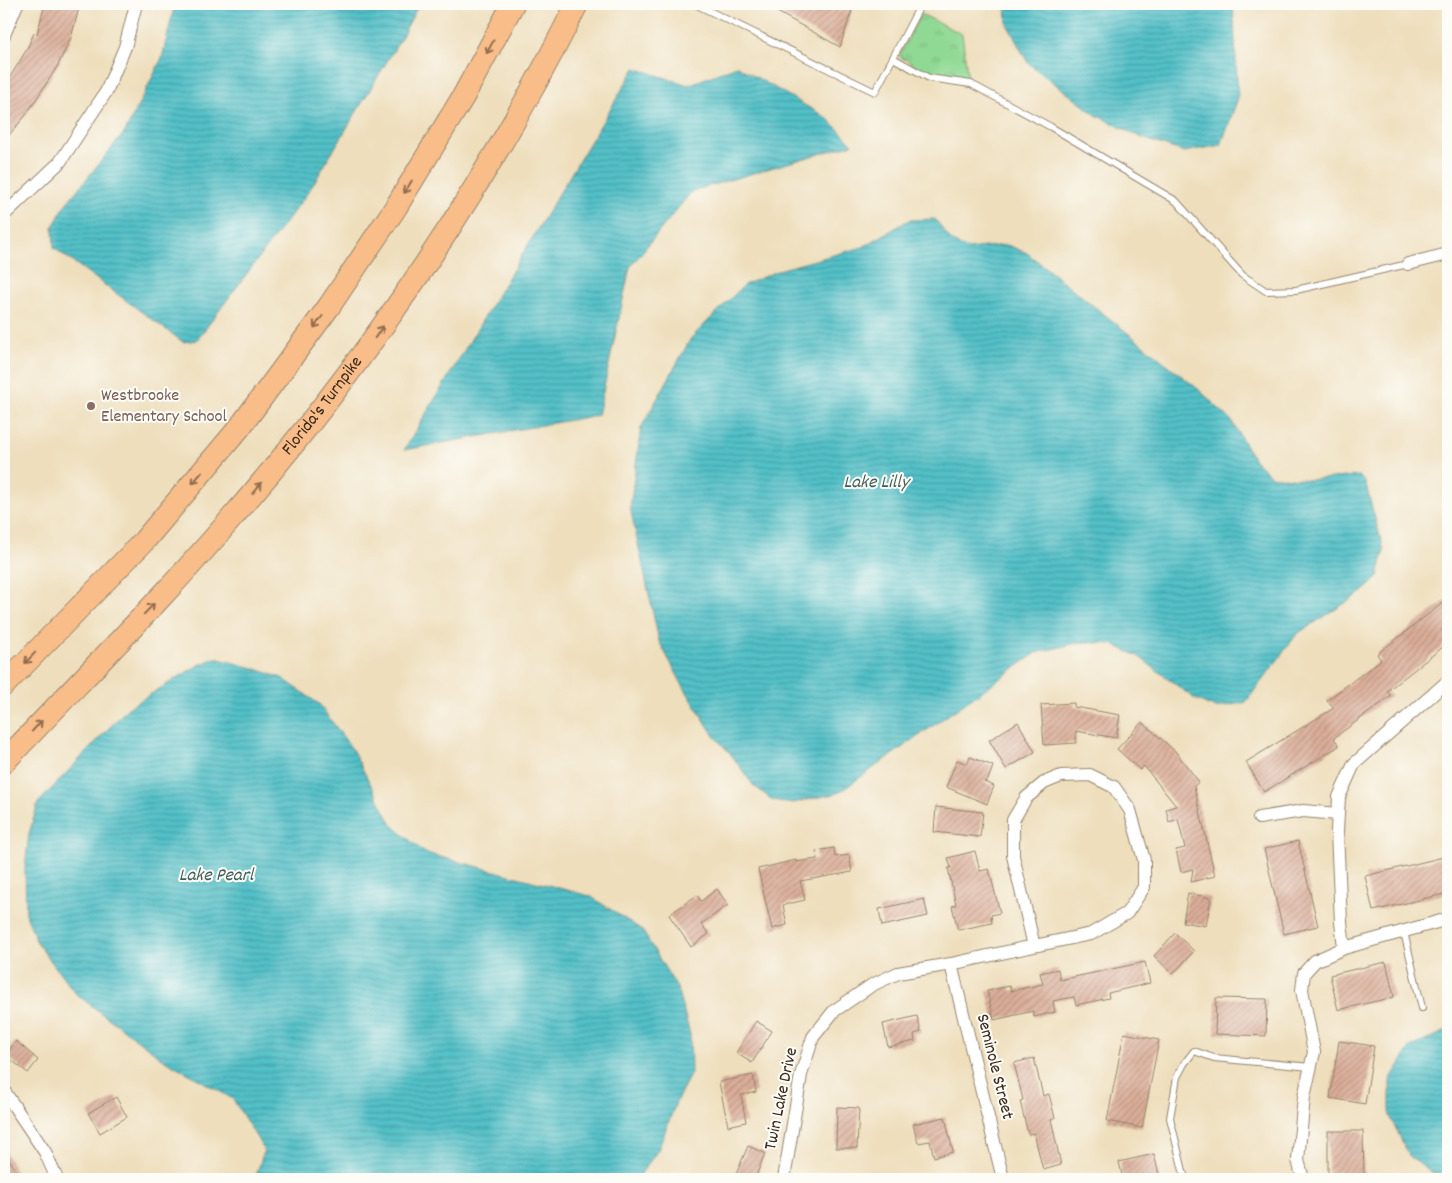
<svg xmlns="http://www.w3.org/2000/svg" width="1452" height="1183" font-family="Dekko,sans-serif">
	<defs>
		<pattern id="park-tufts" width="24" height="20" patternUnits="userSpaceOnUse" patternTransform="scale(1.25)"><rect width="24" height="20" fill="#90d994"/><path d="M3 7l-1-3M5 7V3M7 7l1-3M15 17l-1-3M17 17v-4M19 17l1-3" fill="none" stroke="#7dba7f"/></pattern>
		<pattern id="water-rules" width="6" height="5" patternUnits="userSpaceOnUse" patternTransform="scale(1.25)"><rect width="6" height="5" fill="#52c0c8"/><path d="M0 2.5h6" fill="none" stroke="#459ca2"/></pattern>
		<pattern id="building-hatch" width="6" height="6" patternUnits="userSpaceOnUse" patternTransform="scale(1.25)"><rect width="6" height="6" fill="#dbae99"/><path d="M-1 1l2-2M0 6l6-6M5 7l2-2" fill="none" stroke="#b38e7c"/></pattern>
	</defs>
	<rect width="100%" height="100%" fill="#fdfcf7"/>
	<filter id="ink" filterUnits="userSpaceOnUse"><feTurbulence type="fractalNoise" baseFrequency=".02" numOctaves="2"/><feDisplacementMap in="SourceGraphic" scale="10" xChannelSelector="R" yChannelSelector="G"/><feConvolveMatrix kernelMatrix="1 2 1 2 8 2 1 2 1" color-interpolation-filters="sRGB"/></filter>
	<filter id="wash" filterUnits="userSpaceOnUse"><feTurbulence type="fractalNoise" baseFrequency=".0096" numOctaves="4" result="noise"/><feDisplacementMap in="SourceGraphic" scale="20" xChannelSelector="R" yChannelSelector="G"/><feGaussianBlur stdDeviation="1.12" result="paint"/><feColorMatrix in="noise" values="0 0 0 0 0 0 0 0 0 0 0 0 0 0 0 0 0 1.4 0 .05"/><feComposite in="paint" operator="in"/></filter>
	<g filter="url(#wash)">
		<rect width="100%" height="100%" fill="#eedebc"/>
		<path fill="url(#park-tufts)" stroke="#668259" d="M921,14L962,34L968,80L930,74L899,56Z"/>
		<path fill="url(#water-rules)" stroke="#467573" d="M175,4H419L401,38L309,191L197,340L183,342L54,248L53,227L65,205L125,132L162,58Z
			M1006,4H1233L1238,98L1221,145L1184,152L1142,138L1096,115L1028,63L1007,24Z
			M737,66L827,118L853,144L692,191L630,267L598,415L404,450L635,68L688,85Z
			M935,219L952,242L967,249L1007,245L1027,253L1197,388L1231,420L1254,460L1271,476L1308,480L1359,476L1365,482L1384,551L1378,577L1364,591L1297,634L1246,702L1216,708L1195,699L1138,656L1112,644L1081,642L1036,653L838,793L793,803L772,800L753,785L730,753L714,736L682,684L659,641L630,507L641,428L691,338L744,285L782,269L863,247L909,220Z
			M215,658L253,668L282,678L319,704L352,749L392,825L425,853L590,896L642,930L677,988L690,1034L691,1073L677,1100L658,1150L637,1179H255L264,1150L233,1099L163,1059L76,994L37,943L26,914L25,867L29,834L38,803L128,708L197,666Z
			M1448,1030V1173L1433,1174L1409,1156L1390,1116V1080L1410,1048Z"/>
		<g id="blocks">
			<path fill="url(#building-hatch)" d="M45,4H80L71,38L57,67L26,115L4,141V87L27,49L34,33L37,34Z
				M763,4H854L840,47Z
				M1448,599V643L1387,691L1391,696L1334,738L1339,746L1264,792L1246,762L1334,708L1327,700L1381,660L1377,654Z
				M1074,703V707L1120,715L1116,738L1076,731V743L1044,745L1041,705Z
				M1018,722L1035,752L1006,769L989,740Z
				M1142,722L1175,751L1199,782L1194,786L1215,876L1191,882L1193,869L1181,872L1176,850L1185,848L1178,819L1169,822L1166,809L1176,806L1144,766L1140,770L1117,749Z
				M970,757L993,766L988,780L984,782L994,786L987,804L946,787L957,760L967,764Z
				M936,807L983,812L980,837L934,832Z
				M1298,841L1318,926L1284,934L1264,849Z
				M834,848L835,857L849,855L852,872L800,881L805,900L783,905L787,925L772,929L758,869L796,860V862L817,859L816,851Z
				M975,851L980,871L989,869L1000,913L991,915L992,923L958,930L952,906L956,905L948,868H951L948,858Z
				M1448,856V893L1373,911L1365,876Z
				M717,889L728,905L701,924L709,934L691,947L669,915L697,895L701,901Z
				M1188,893L1211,898L1206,926L1183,922Z
				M924,899L928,916L882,926L879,909Z
				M1175,933L1194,951L1173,974L1154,956Z
				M1145,962L1150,983L1108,993L1109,998L1076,1005L1074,997L1053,1001L1055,1012L1034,1017L1033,1011L994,1020L987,991L1010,986L1011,991L1043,984L1040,973L1058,969L1060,980Z
				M1386,962L1394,997L1338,1010L1330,975Z
				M1216,998L1267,999L1266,1036L1215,1034Z
				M917,1016L921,1032L914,1034L915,1041L888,1047L883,1024Z
				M756,1021L772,1031L752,1063L736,1053Z
				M1124,1033L1159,1040L1142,1128L1107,1121Z
				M16,1041L38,1060L28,1073L5,1055Z
				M1339,1041L1374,1046L1365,1104L1330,1098Z
				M1034,1058L1043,1096L1049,1094L1055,1118L1051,1119L1061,1165L1043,1170L1034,1133L1028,1134L1020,1101L1023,1100L1014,1063Z
				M753,1075L756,1092L741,1095L746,1122L728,1126L719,1082Z
				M116,1097L127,1117L100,1133L88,1113Z
				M837,1107L859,1108L857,1148H836Z
				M945,1117L953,1152L934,1157L930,1141L918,1143L913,1124Z
				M1328,1131H1363L1364,1179H1328Z
				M748,1146L765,1153L755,1179H734Z
				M4,1149L20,1179H4Z
				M1154,1154L1160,1179H1123L1119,1162Z"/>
		</g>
	</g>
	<g filter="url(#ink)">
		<use href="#blocks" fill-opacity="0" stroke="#94846d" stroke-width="1"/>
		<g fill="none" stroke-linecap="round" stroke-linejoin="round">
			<defs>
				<path id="lane" d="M695,4L875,92L921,4
					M893,58L929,78L971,84L1051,127L1176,201L1242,275L1266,291L1296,290L1408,264
					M1404,932L1422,1008
					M1185,1179L1170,1118L1177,1077L1184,1064L1194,1051L1214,1058L1311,1067"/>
				<path id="street" d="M4,35L17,4
					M4,215L60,162L106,92L125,47L136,4
					M1408,264L1448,254
					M1259,818L1303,811L1338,814
					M1344,948L1341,922L1337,831L1339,797L1354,764L1448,681
					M951,964L1003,1179
					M4,1091L45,1152L57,1179
					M784,1179L801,1075L813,1037L834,1011L872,985L898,973L951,964L1034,946L1091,934L1127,913L1144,887V860L1130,810L1114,787L1090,775L1061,776L1044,783L1026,798L1013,820V856L1034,946
					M1303,1179L1298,1160L1304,1097L1314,1052L1302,990L1304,973L1315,961L1344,948L1448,919"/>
				<g id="highway">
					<path d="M4,685L144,541L240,427L328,308L396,207L463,97L513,4"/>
					<path id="s1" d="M4,762C79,682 158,604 230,520C366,363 484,190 577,4"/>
				</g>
			</defs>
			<use href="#lane" stroke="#94846d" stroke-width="8"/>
			<use href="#street" stroke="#94846d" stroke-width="14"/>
			<use href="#highway" stroke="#94846d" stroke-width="24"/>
			<use href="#lane" stroke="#fff" stroke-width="6"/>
			<use href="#street" stroke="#fff" stroke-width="12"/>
			<use href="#highway" stroke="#f8bd89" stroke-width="22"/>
		</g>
		<defs><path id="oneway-shaft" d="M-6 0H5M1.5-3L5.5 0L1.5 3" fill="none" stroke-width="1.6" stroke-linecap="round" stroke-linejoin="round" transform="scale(1.25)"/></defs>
		<g stroke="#906c4e">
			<use href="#oneway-shaft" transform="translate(490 47) rotate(118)"/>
			<use href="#oneway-shaft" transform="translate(408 187) rotate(121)"/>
			<use href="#oneway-shaft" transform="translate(318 322) rotate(127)"/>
			<use href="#oneway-shaft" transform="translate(379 332) rotate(-55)"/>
			<use href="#oneway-shaft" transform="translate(197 478) rotate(130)"/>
			<use href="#oneway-shaft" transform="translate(257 488) rotate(-50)"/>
			<use href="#oneway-shaft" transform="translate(149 609) rotate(-46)"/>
			<use href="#oneway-shaft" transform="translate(30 658) rotate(134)"/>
			<use href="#oneway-shaft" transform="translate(37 726) rotate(-47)"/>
		</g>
	</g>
	<circle fill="#8d6e63" stroke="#fdfcf7" stroke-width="2" cx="91" cy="406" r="5"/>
	<g text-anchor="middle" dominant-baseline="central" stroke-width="4" stroke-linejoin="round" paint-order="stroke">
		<g font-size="18" fill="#785e54" stroke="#fdfcf7" text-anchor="start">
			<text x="101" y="396">Westbrooke<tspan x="101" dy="21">Elementary School</tspan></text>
		</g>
		<g font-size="18" fill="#3b2a1e" stroke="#fdfcf7">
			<text stroke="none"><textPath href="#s1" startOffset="478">Florida's Turnpike</textPath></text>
			<text transform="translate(994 1067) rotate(76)">Seminole Street</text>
			<text transform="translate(782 1099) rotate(-78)">Twin Lake Drive</text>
		</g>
		<g font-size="19" font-style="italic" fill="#435e5a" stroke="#fdfcf7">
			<text x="876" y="483">Lake Lilly</text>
			<text x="216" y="876">Lake Pearl</text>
		</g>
	</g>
	<rect width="1452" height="1183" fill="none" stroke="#fdfcf7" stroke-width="20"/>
</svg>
